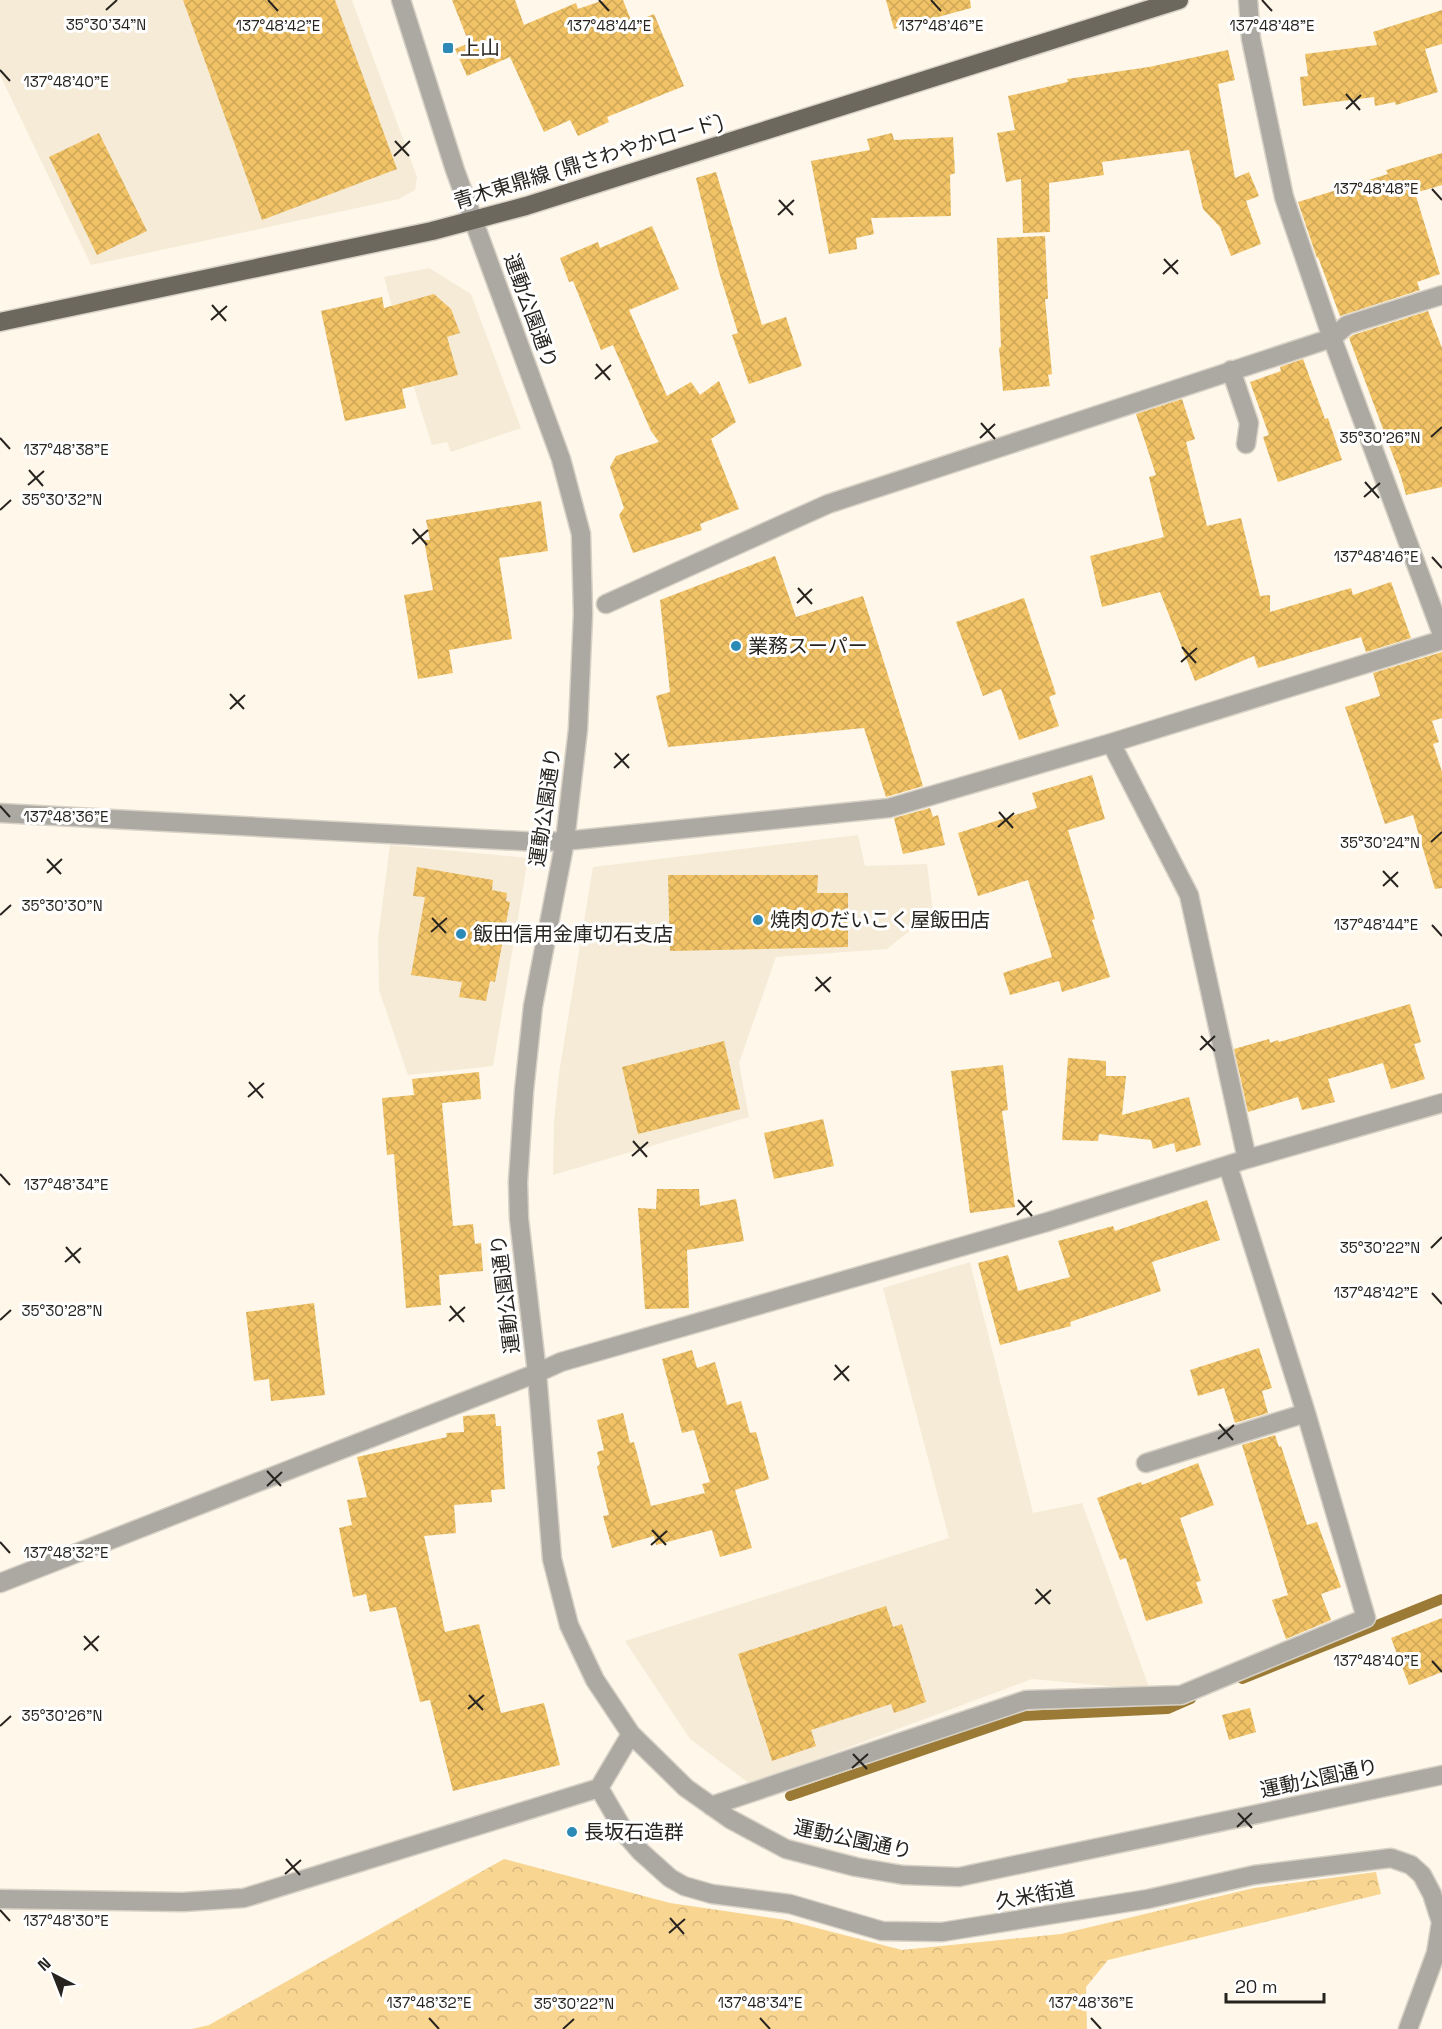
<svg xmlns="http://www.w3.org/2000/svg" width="1442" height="2029" font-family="'Space Grotesk','Noto Sans JP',sans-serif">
	<defs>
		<pattern id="forest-crowns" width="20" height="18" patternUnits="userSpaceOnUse" patternTransform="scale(1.5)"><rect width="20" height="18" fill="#f8d591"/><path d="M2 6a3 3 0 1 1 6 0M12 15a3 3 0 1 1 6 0" fill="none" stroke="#d5b77d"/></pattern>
		<pattern id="building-cross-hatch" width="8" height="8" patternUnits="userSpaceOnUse" patternTransform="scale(1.5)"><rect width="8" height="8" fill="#f1c366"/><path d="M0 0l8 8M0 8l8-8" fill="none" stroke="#cfa758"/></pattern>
	</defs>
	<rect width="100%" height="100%" fill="#fef7ea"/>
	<path fill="#f6ebd7" d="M0,0H352L417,177L415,190L399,199L91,265L0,75Z
		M429,268L471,294L521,428L451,452L447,442L432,445L415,391L384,277Z
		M858,835L865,866L927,864L933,912L887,949L776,957L739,1063L749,1117L553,1175L554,1122L559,1073L593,867Z
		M390,845L528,858L493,1066L408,1075L379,990L378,938Z
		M970,1262L1033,1513L1082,1503L1150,1690L1032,1679L750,1784L690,1739L625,1641L949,1538L883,1288Z"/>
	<path fill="url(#forest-crowns)" d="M504,1859L670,1903L786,1920L902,1950L1061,1934L1254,1888L1376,1872L1381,1894L1108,1960L1086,1987L1087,2029H192L209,2025Z"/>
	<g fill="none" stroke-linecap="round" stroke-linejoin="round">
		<path stroke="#9b7a36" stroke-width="10" d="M1242,1679L1442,1599
			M790,1796L1023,1716L1168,1709L1191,1699"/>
	</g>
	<path fill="url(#building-cross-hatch)" d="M183,0H335L397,169L262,220Z
		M452,0H515L524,25L576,3L578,9L604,0H623L632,23L654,14L684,86L607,117L609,122L578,136L570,120L544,132L510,57L467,76L455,49L469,43Z
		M886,0H970L971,8L894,29Z
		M1442,10V44L1425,49L1438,92L1396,105L1395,102L1375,106L1374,97L1303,106L1300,77L1308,76L1305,54L1377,45L1373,32Z
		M1228,50L1235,80L1218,84L1235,178L1249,172L1259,196L1246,201L1261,244L1231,256L1220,227L1203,209L1189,150L1102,162L1104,175L1049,183L1050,232L1023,233L1021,179L1006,182L997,133L1015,130L1008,96L1068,82L1067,79L1149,67Z
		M99,133L147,231L97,255L49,157Z
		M892,133L894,140L953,137L955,173L950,175L951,216L871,218L874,234L856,238L857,249L829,254L811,161L870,150L867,139Z
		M1442,153V185L1415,193L1440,274L1417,282L1420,290L1340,316L1318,257L1317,258L1298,202L1388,174L1386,170Z
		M716,172L762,325L786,317L802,366L749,384L732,335L738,333L719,272L696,178Z
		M652,226L679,289L629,310L667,396L691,382L700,395L719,381L736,422L711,439L739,509L700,524L702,530L633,553L619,515L624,508L610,467L616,456L659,442L651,431L613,345L601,350L573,281L569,282L560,258L598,242L600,248Z
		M1045,236L1048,299H1045L1052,374L1048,375L1050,386L1003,391L999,348L1001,347L997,238Z
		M434,294L451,309L460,333L447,337L458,375L402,389L406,408L345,421L321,311L382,297L384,308Z
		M1428,311L1442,348V487L1406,495L1401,477L1349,338L1353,335Z
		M1303,359L1325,419L1328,418L1342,460L1278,482L1263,437L1269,435L1250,382L1281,371L1280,367Z
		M1182,399L1195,439L1186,442L1207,526L1241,518L1260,596L1270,595V612L1351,588L1353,595L1391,582L1411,638L1366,652L1361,637L1258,668L1254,656L1195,681L1160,592L1102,607L1090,556L1164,537L1149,477L1156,475L1136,414Z
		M541,501L548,551L499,558L512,639L449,650L453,673L418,679L404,595L433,590L424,540H430L426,520Z
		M775,556L796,617L863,596L923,786L886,797L864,728L668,747L656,696L670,692L660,600Z
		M1024,598L1056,694L1049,697L1059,726L1019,740L1001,689L983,696L956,622Z
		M1442,652V718L1432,721L1439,742L1433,744L1442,772V888L1435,889L1413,815L1385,824L1345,707L1380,696L1373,673Z
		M1092,775L1105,819L1068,830L1095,919L1092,920L1110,977L1062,992L1059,981L1010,995L1003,973L1052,957L1028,880L978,896L958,833L1037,808L1032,793Z
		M930,808L933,817L938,815L945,845L903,854L894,818Z
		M417,867L493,880L492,890L507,893L506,901L510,902L495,982L490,981L486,1001L459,997L462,982L411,975L425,897L413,896Z
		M668,875H818L817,893H848V947L670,951Z
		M1410,1004L1421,1042L1414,1044L1425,1079L1391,1089L1383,1063L1328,1079L1335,1102L1302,1110L1298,1097L1248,1112L1234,1049L1269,1039L1270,1043L1278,1040L1279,1042Z
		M724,1041L740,1109L638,1134L622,1067Z
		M1068,1058L1106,1061V1076H1126L1122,1115L1189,1097L1201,1145L1176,1152L1174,1143L1153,1149L1151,1140L1099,1134L1098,1141L1062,1140Z
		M1003,1065L1008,1110L1002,1111L1015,1207L970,1213L951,1071Z
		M479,1072L481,1099L442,1103L453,1226L473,1224L475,1244L481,1243L483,1271L439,1275L441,1305L406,1308L394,1154L387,1155L382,1098L414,1095L412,1079Z
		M823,1119L834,1166L774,1179L764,1133Z
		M657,1189H699L700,1206L736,1199L744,1241L687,1250L689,1308L645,1309L638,1208L656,1209Z
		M1207,1200L1220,1240L1152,1262L1161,1291L1070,1322L1071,1326L1000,1345L978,1263L1008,1255L1018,1291L1070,1277L1058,1241L1113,1226L1115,1231Z
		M314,1303L325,1395L271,1401L269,1379L254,1381L246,1312Z
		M1259,1348L1272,1388L1262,1391L1268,1413L1235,1423L1224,1388L1198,1396L1190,1370Z
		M692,1350L697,1368L715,1362L727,1405L741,1401L750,1433L756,1432L769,1479L735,1490L752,1548L720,1557L712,1530L656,1545L654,1536L612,1548L603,1516L609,1515L597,1467L600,1464L597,1452L604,1450L597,1420L623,1413L630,1443L634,1442L651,1506L705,1493L702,1484L710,1482L694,1430L682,1433L662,1359Z
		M495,1414L496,1426H501L505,1489L491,1490L492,1502L454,1505L456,1533L424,1536L445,1632L479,1624L501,1713L544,1703L560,1765L453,1791L430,1700L420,1702L396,1607L370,1612L366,1594L353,1597L339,1528L352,1525L347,1500L367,1497L357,1457L447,1437L446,1433L464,1432L463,1416Z
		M1275,1435L1279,1447L1281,1446L1307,1525L1317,1522L1341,1587L1321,1594L1331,1620L1286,1639L1272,1600L1288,1595L1242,1445Z
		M1198,1463L1214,1505L1180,1518L1201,1581L1196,1582L1203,1603L1146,1621L1126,1558L1120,1560L1097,1498L1141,1482L1142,1485Z
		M886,1606L893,1627L902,1624L926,1702L894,1713L891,1704L811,1730L816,1746L772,1761L738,1654Z
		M1442,1618V1672L1409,1685L1391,1638Z
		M1250,1708L1256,1732L1229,1740L1222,1715Z"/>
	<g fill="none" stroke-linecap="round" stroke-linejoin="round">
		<defs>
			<path id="minor" d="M401,0L455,170L561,459L581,534L583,614L578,729L565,841L533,1006L524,1091L518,1182L519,1219L537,1373L552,1559L569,1625L595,1680L631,1734L686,1788L730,1819L786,1849L856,1867L903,1875L959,1877L1442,1775
				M1248,0L1251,39L1284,197L1332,338L1442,634
				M1231,370L1249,423L1246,444
				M606,604L828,504L1332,338L1347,325L1442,295
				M1111,743L1189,895L1247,1159
				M0,813L539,842L565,841L889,808L1111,743L1442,640
				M1146,1463L1306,1413L1228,1166
				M0,1583L537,1373L561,1362L1047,1222L1247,1159L1442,1103
				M631,1734L599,1788L627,1836L641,1852L670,1878L684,1886L712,1894L790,1904L882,1931L942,1932L1148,1899L1254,1875L1391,1858L1411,1865L1422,1875L1432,1894L1441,1922L1436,1953L1408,2029
				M711,1806L1026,1700L1181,1695L1366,1618L1306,1413
				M0,1899L183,1902L244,1898L599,1788"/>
			<path id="major" d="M0,322L432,231L526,206L1179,0"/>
		</defs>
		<use href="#minor" stroke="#d7d1c6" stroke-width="21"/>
		<use href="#major" stroke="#d7d1c6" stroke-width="21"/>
		<use href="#minor" stroke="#aca9a3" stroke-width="18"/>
		<use href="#major" stroke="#6d685e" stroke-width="18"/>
	</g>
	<path fill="none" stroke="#272420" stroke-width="2" d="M268,0L278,11M599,0L609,11M931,0L941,11M1262,0L1272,11M106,10L117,0M0,70L10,81M1346,94L1360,110M1346,109L1361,95M395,141L409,156M394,156L410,141M1432,189L1442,200M779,200L793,215M778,215L794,200M1164,259L1178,274M1163,274L1178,260M212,305L226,321M211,320L227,306M596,364L610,380M595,379L611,365M981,423L995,439M1431,437L1442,427M0,438L10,449M980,438L995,424M29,470L43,486M1365,482L1379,498M28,485L44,471M1364,497L1380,483M0,510L11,500M413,529L427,545M412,544L428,530M1432,557L1442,568M798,588L812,604M797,603L812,589M1182,647L1196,663M1181,662L1197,648M230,694L244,709M230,709L245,695M615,753L629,768M614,768L629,754M0,806L10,817M999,812L1013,828M998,827L1014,813M1431,842L1442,832M47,859L61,874M1383,871L1398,887M47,873L62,859M1383,886L1398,872M0,915L11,905M432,918L446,933M1432,925L1442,936M431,932L447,918M816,977L830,992M815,991L831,977M1201,1036L1215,1051M1200,1050L1215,1036M249,1082L263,1098M248,1097L264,1083M633,1141L647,1157M632,1156L648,1142M0,1174L10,1185M1018,1200L1032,1216M1017,1215L1032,1201M66,1247L80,1263M1431,1248L1442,1237M65,1262L81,1248M1432,1293L1442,1304M450,1306L464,1322M0,1320L11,1310M449,1321L465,1307M835,1365L849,1381M834,1380L849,1366M1219,1424L1233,1440M1218,1439L1234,1425M267,1471L281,1486M267,1486L282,1472M652,1530L666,1545M0,1542L10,1553M651,1545L667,1531M1036,1589L1050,1604M1035,1604L1051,1590M84,1636L98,1651M84,1650L99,1636M1432,1661L1442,1672M469,1695L483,1710M468,1709L484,1695M0,1726L11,1716M853,1754L867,1769M852,1768L868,1754M1238,1813L1252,1828M1237,1827L1252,1813M286,1859L300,1875M285,1874L301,1860M0,1910L10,1921M670,1918L684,1934M669,1933L685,1919M429,2018L439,2029M760,2018L770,2029M1091,2018L1101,2029M563,2029L574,2019"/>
	<g fill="#2b8ab6" stroke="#fff" stroke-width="2">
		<rect x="442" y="42" width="12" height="12" rx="3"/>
		<circle cx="736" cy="646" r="6"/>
		<circle cx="758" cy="920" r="6"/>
		<circle cx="461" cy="934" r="6"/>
		<circle cx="572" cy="1832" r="6"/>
	</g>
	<g text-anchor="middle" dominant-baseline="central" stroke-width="6" stroke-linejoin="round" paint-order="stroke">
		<g font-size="20" fill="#272420" stroke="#fff" text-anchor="start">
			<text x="460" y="48">上山</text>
			<text x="748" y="646">業務スーパー</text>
			<text x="770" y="920">焼肉のだいこく屋飯田店</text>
			<text x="473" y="934">飯田信用金庫切石支店</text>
			<text x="584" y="1832">長坂石造群</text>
		</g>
		<g font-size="20" fill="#272420" stroke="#fff">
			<text transform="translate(588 161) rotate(-17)">青木東鼎線 (鼎さわやかロード)</text>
			<text transform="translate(531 311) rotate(70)">運動公園通り</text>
			<text transform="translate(545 807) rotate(-82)">運動公園通り</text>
			<text transform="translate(505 1294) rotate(-97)">運動公園通り</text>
			<text transform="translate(1319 1778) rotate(-12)">運動公園通り</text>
			<text transform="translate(853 1839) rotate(12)">運動公園通り</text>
			<text transform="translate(1035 1895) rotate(-10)">久米街道</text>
		</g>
	</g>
	<g font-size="15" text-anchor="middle" fill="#272420" stroke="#fff" stroke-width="6" stroke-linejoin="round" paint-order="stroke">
		<text x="106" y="30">35°30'34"N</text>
		<text x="278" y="31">137°48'42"E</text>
		<text x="609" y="31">137°48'44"E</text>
		<text x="941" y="31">137°48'46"E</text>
		<text x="1272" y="31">137°48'48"E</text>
		<text x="66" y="87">137°48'40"E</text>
		<text x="1376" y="194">137°48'48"E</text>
		<text x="1380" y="443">35°30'26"N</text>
		<text x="66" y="455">137°48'38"E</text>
		<text x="62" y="505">35°30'32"N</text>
		<text x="1376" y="562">137°48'46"E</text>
		<text x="66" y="822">137°48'36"E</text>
		<text x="1380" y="848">35°30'24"N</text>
		<text x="62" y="911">35°30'30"N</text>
		<text x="1376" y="930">137°48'44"E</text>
		<text x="66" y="1190">137°48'34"E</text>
		<text x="1380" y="1253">35°30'22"N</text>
		<text x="1376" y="1298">137°48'42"E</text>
		<text x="62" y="1316">35°30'28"N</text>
		<text x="66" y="1558">137°48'32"E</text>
		<text x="1376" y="1666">137°48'40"E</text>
		<text x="62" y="1721">35°30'26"N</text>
		<text x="66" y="1926">137°48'30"E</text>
		<text x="429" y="2008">137°48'32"E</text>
		<text x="760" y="2008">137°48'34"E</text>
		<text x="1091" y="2008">137°48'36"E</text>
		<text x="574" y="2009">35°30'22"N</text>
	</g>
	<g transform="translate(54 1975) rotate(318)" stroke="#ffffff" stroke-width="4.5" paint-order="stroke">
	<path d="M0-4.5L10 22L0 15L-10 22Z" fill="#272420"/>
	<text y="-9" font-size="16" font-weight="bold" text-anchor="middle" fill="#272420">N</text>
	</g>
	<path d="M1226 1993v9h98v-9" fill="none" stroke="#272420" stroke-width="3"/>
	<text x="1235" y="1993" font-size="18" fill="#272420" stroke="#ffffff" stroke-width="4.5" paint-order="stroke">20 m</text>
</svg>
